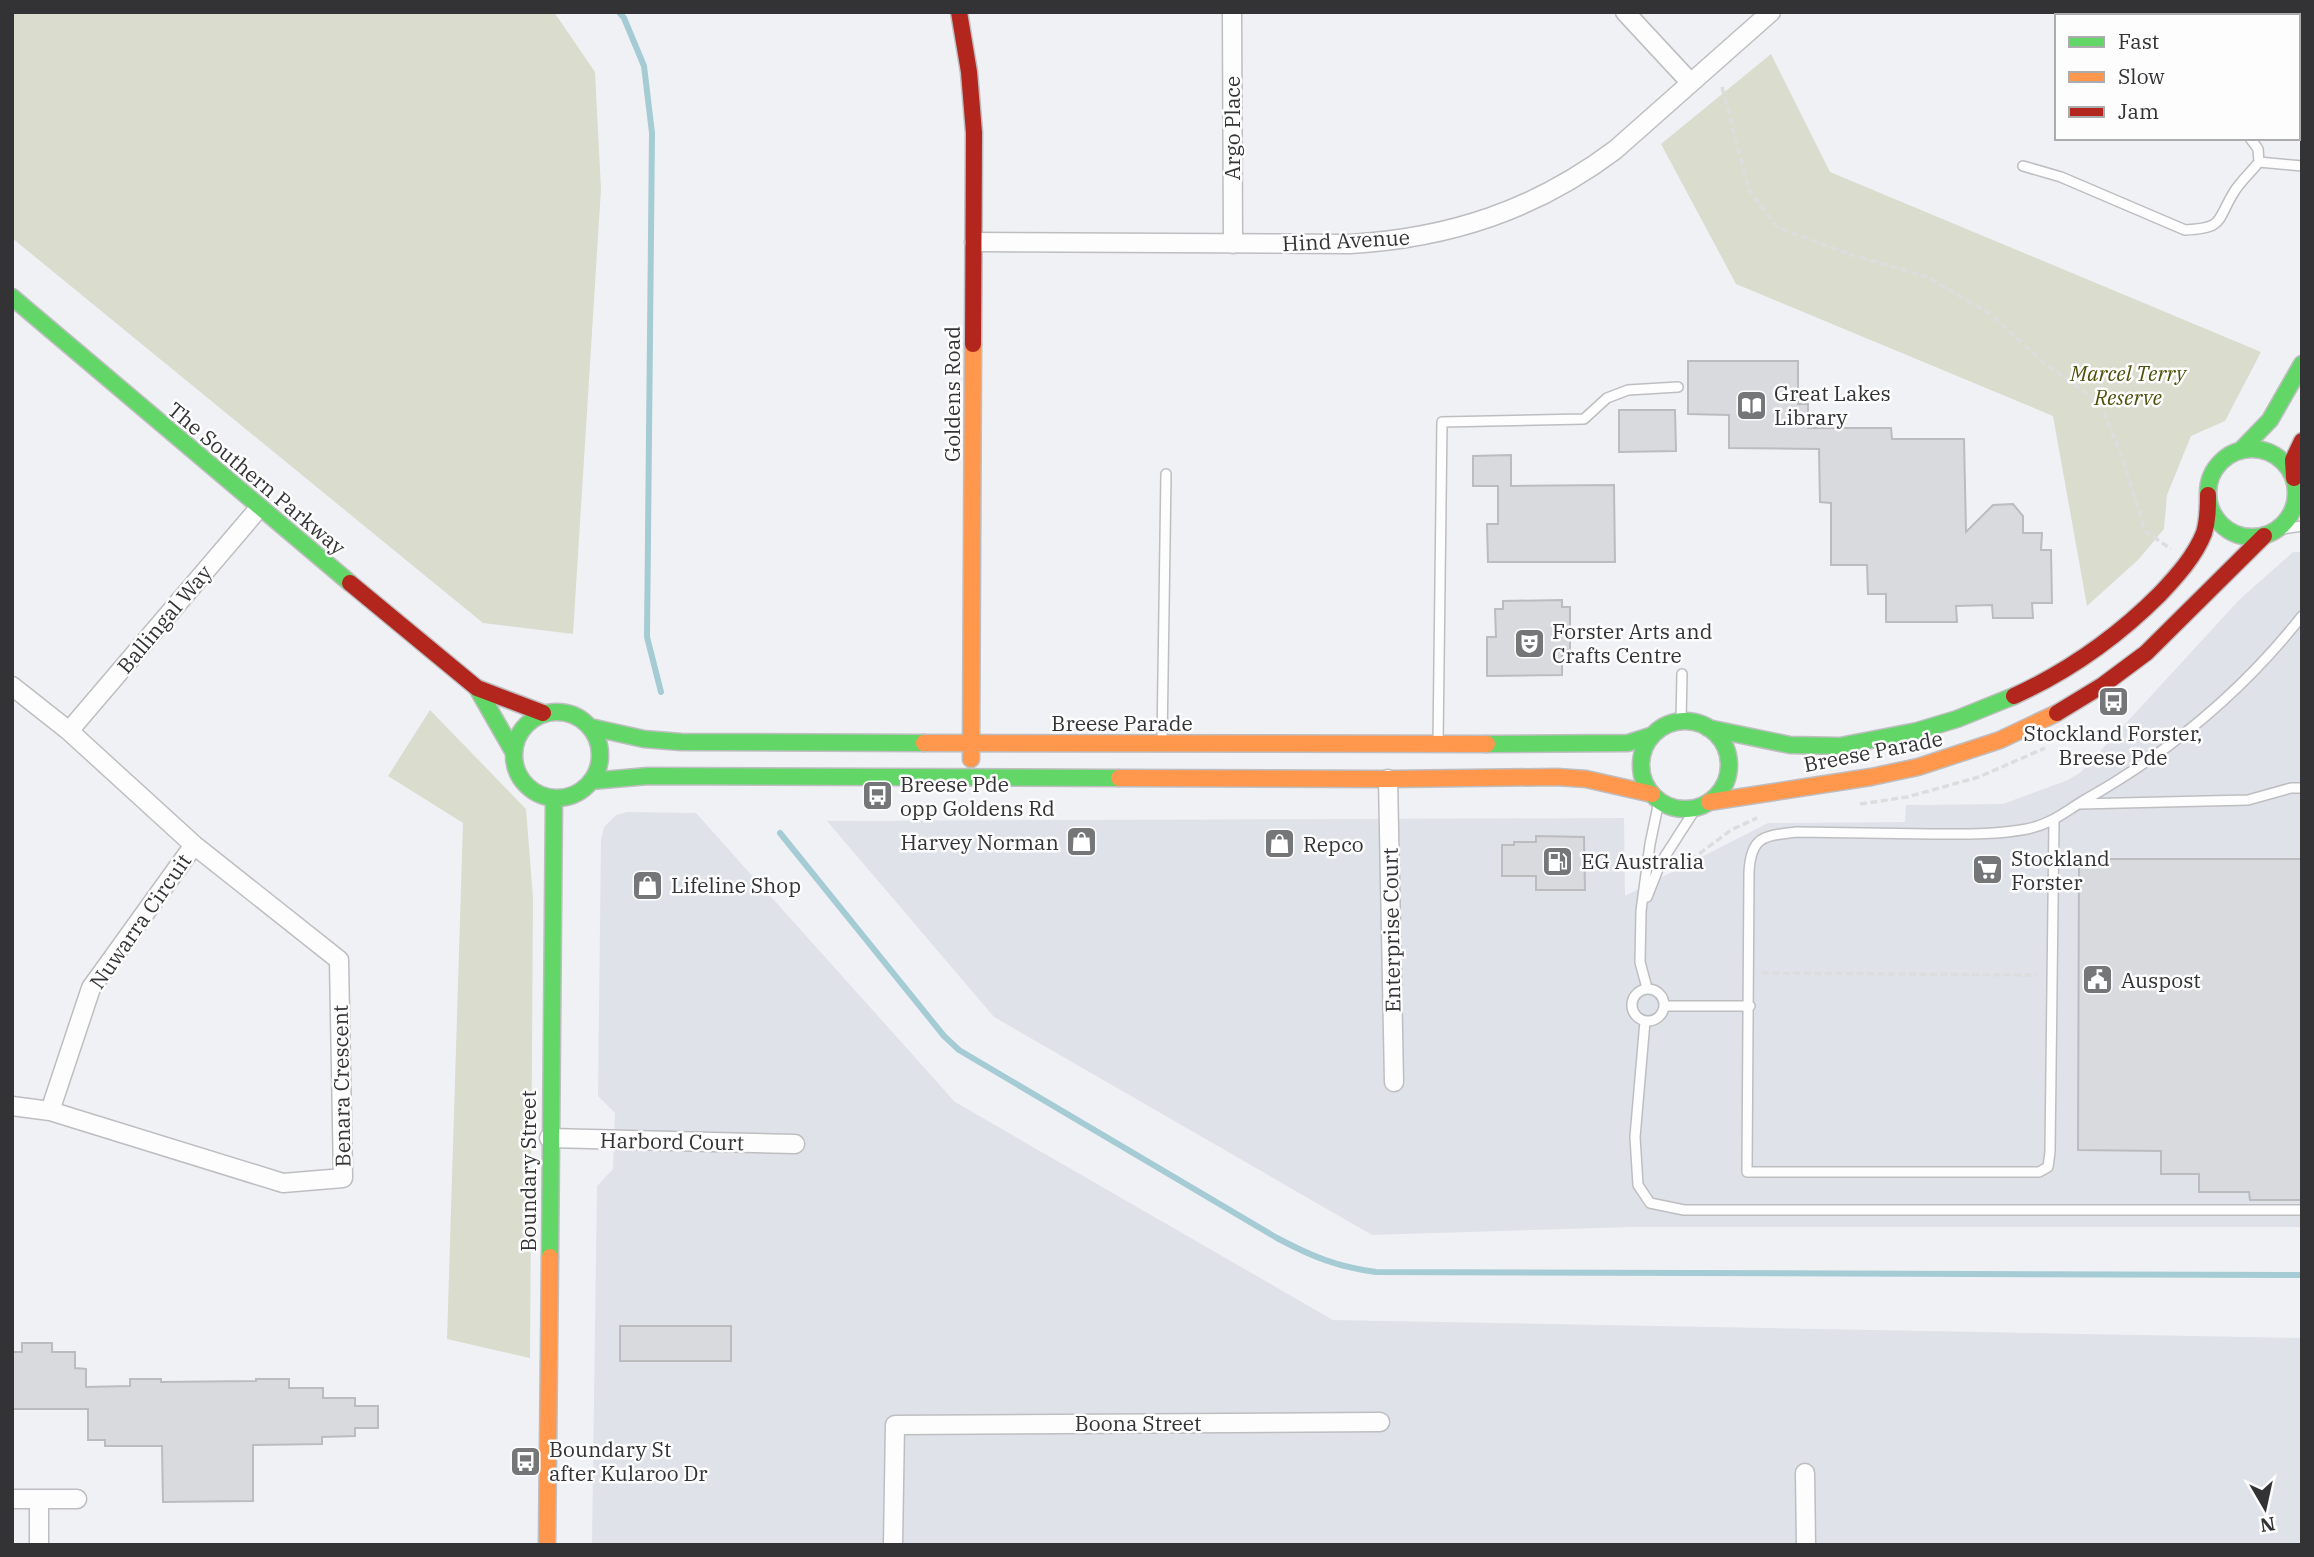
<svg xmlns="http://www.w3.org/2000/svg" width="2314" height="1557" font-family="'IBM Plex Serif',serif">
	<rect width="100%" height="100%" fill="#f0f1f5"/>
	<path fill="#e0e2ea" d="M2293,552H2302V1227H1633L1372,1235L994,1017L827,821L1624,818L1625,896L1768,823L1905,822L1906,805L2003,804L2068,780L2081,772L2240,599Z
		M627,812L696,813L955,1102L1333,1320L2302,1338V1545H592L597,1186L613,1169L615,1113L598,1096L601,840L604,827L616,815Z"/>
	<path fill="#dadcce" d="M12,12H554L595,72L601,189L573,634L483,623L12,238Z
		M1771,54L1830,172L2261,352L2225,421L2191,436L2167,495L2164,529L2139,559L2087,606L2053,416L1736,284L1661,144Z
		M430,710L526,809L533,898L530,1358L447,1339L463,823L388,776Z"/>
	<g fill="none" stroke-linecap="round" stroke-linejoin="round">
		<path stroke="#a5cbd4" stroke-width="6" d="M619,12L624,18L644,66L652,133L647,637L661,692
			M780,833L944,1036L959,1050L1277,1238C1311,1256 1337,1267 1376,1272L2302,1275"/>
	</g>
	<path fill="#d9dadd" stroke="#bcbcbf" stroke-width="2" d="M1688,361H1798V404H1808V428H1891L1892,439H1964L1966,532L1993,505L2013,504L2023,516V533H2042L2041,550H2051L2052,603H2032L2033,618H1993L1992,605L1956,606L1957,622H1886V594H1868L1867,565H1831V503L1820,502L1819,449L1729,448V415L1688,414Z
		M1619,410H1675L1676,451L1619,452Z
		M1511,455V486L1614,485L1615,562H1488L1487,524H1498V486H1473V456Z
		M1562,600V607H1570V650H1562V675L1487,676V637H1496L1495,609H1503V601Z
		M1536,836L1584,837L1585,890H1536V876H1502V845H1514V842H1536Z
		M2079,859H2302V1200H2250L2249,1192H2199V1174H2161V1151L2078,1150Z
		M620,1326H731V1361H620Z
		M22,1343H52V1352H75V1368L86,1369V1387L130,1386V1379H161V1382L256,1381V1379H289V1388H323V1398H355V1406H378V1428H355V1436L322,1437V1444L253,1445V1501L163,1502L162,1446H105V1440H88V1409H12V1352H22Z"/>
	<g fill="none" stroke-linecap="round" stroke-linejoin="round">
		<defs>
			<path id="lane" d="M2250,138L2258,149L2259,162
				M2023,166L2061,177L2185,230C2225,228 2216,221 2234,192C2240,182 2251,172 2259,162L2302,166
				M2297,494L2302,506
				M2276,530L2302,526
				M1681,721L1682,674
				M1162,742L1166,474
				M1438,744L1442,422L1584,419L1607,398L1628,390L1678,387
				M2079,804L2248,800L2291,788H2302
				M2054,821L2050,1152L2048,1167L2039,1172H1747L1749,872C1751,835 1765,836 1797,832C1842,833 1886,833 1931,834C1963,834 1995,835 2027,829C2051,824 2063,813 2083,801C2167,754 2242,692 2302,616
				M1647,897L1660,864L1696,808
				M1647,988L1640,962L1641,911L1650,844L1659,801
				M1632 1005a16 16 0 1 1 32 0a16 16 0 1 1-32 0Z
				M1664,1006H1750
				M1645,1021L1635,1137L1638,1185L1650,1203L1684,1210H2302"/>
			<path id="street" d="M1232,12L1233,244
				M1625,12L1690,82
				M974,242L1350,244C1450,238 1535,210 1615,150L1771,12
				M12,686L69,731L194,845L339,960L343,1178L283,1183L50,1111
				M69,731L259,508
				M1388,779L1394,1082
				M12,1106L50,1111L91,988L194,845
				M549,1138L795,1144
				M1805,1473L1806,1545
				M12,1499H77
				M39,1545V1499
				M893,1545L895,1425L1380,1422"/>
			<path id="fast" d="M12,297L350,583
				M2208 493a44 44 0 1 1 88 0a44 44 0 1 1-88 0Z
				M2240,451L2270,420L2302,364
				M477,688L513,751
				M514 755a43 43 0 1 1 86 0a43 43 0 1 1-86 0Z
				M1641 765a44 44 0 1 1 88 0a44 44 0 1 1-88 0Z
				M590,727L644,739L681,742L924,743
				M1708,728L1790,745L1840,746L1917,731L1957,719L2014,696
				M1487,744L1628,743L1653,735
				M591,781L648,776L1119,778
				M550,1257L554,798"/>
			<path id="slow" d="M924,743L1487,744
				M971,759L973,344
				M1119,778L1388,779L1557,777L1586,779L1652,794
				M1709,802L1871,777L1918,767L2000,740L2057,713
				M547,1545L550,1257"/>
			<path id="jam" d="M959,12L969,72L974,133L973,344
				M2294,478L2293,460L2302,441
				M350,583L477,688L543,713
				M2014,696C2069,671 2117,637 2160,594C2177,576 2195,556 2204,533C2208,520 2208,508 2208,495
				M2057,713L2103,685L2146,653L2264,536"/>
		</defs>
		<use href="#lane" stroke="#bebec1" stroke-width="12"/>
		<use href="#street" stroke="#bebec1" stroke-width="21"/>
		<use href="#fast" stroke="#bebec1" stroke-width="19"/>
		<use href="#slow" stroke="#bebec1" stroke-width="19"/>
		<use href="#jam" stroke="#bebec1" stroke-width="19"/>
		<path stroke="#dcdddd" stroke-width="3.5" stroke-dasharray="7 3.5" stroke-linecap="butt" d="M1722,87L1749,190L1777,227L1849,254L1927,277L1992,315L2044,363L2101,404L2124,463L2145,531L2171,549
			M1860,804L1907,797L1979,777L2045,748
			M1691,860L1731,830L1757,818
			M1762,973L2037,975"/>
		<use href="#lane" stroke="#fdfdfe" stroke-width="9"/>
		<use href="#street" stroke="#fdfdfe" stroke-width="18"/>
		<use href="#fast" stroke="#63d668" stroke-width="16"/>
		<use href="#slow" stroke="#ff974d" stroke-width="16"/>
		<use href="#jam" stroke="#b3261e" stroke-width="16"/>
	</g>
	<defs>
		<symbol id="library-square" viewBox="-11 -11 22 22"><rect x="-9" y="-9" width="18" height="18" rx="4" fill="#757678" stroke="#fdfdfe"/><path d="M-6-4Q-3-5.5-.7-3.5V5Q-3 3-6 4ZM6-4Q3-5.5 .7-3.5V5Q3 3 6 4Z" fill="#fff"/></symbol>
		<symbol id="theatre-square" viewBox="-11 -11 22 22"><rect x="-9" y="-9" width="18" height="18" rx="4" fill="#757678" stroke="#fdfdfe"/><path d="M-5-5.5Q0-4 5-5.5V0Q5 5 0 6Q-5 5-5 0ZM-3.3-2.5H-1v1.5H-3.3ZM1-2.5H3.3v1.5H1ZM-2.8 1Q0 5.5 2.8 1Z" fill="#fff"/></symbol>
		<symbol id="bus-square" viewBox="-11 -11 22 22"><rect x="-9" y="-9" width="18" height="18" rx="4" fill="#757678" stroke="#fdfdfe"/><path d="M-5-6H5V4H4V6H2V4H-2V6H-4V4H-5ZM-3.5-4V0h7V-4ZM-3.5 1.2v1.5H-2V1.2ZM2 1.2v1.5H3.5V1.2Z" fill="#fff"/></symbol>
		<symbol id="shop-square" viewBox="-11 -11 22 22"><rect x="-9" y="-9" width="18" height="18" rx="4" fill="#757678" stroke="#fdfdfe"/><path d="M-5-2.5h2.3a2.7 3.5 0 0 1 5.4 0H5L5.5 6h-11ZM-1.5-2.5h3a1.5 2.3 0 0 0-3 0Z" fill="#fff"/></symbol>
		<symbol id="fuel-square" viewBox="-11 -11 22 22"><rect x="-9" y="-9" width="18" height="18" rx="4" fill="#757678" stroke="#fdfdfe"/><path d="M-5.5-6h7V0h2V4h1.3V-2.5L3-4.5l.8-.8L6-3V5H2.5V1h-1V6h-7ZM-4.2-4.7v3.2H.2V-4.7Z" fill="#fff"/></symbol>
		<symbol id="supermarket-square" viewBox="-11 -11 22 22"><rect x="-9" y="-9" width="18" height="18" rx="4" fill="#757678" stroke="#fdfdfe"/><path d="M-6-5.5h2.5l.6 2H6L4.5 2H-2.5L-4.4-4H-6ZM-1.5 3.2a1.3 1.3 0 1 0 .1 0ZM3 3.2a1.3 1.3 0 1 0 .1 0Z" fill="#fff"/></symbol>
		<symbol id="civic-square" viewBox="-11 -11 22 22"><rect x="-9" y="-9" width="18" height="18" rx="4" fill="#757678" stroke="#fdfdfe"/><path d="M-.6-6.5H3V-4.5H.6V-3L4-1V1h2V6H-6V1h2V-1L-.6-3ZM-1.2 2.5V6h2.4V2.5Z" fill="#fff"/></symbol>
	</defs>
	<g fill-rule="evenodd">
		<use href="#library-square" x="1734" y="388" width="35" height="35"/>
		<use href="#theatre-square" x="1512" y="626" width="35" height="35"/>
		<use href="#bus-square" x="2096" y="684" width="35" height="35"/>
		<use href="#bus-square" x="860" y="778" width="35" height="35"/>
		<use href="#shop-square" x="1064" y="824" width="35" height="35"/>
		<use href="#shop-square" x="1262" y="826" width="35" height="35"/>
		<use href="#fuel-square" x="1540" y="844" width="35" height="35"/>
		<use href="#supermarket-square" x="1970" y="852" width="35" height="35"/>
		<use href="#shop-square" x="630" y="868" width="35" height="35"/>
		<use href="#civic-square" x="2080" y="962" width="35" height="35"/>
		<use href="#bus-square" x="508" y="1444" width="35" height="35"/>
	</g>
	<g text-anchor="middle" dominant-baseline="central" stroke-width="5" stroke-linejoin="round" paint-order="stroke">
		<g font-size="21" fill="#333335" stroke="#fdfdfe">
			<text transform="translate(1232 128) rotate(-90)">Argo Place</text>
			<text transform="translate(1346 240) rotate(-3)">Hind Avenue</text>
			<text transform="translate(952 394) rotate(-90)">Goldens Road</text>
			<text transform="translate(257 478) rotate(40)">The Southern Parkway</text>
			<text transform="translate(164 619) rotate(-50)">Ballingal Way</text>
			<text x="1122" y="723">Breese Parade</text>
			<text transform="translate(1873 751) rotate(-11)">Breese Parade</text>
			<text transform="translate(140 921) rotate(-55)">Nuwarra Circuit</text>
			<text transform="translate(1391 930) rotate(-91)">Enterprise Court</text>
			<text transform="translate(341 1086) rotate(-91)">Benara Crescent</text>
			<text transform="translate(672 1141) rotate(1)">Harbord Court</text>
			<text transform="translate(528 1171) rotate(-90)">Boundary Street</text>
			<text x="1138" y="1423">Boona Street</text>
		</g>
		<g font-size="21" font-style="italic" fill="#4e5109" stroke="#fdfdfe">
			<text x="2128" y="373">Marcel Terry<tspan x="2128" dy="24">Reserve</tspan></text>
		</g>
		<g font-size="21" fill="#333335" stroke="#fdfdfe" text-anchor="start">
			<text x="1774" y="393">Great Lakes<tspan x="1774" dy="24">Library</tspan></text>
			<text x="1552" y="631">Forster Arts and<tspan x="1552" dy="24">Crafts Centre</tspan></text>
			<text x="2113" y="733" text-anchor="middle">Stockland Forster,<tspan x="2113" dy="24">Breese Pde</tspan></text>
			<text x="900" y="784">Breese Pde<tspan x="900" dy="24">opp Goldens Rd</tspan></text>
			<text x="1059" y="842" text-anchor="end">Harvey Norman</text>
			<text x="1303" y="844">Repco</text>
			<text x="2011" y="858">Stockland<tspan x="2011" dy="24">Forster</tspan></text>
			<text x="1581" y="861">EG Australia</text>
			<text x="671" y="885">Lifeline Shop</text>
			<text x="2121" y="980">Auspost</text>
			<text x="549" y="1449">Boundary St<tspan x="549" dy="24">after Kularoo Dr</tspan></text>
		</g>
	</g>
	<rect width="2314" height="1557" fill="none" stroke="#333335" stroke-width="28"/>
	<rect x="2055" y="14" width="245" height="126" fill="#fdfdfe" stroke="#acacae" stroke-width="2"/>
	<rect x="2069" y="37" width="35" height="10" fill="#63d668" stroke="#acacae" stroke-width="2"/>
	<text x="2118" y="49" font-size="21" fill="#333335">Fast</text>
	<rect x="2069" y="72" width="35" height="10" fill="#ff974d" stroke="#acacae" stroke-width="2"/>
	<text x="2118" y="84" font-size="21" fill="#333335">Slow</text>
	<rect x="2069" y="107" width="35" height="10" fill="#b3261e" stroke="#acacae" stroke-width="2"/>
	<text x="2118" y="119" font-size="21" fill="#333335">Jam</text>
	<g transform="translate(2265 1508) rotate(171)" stroke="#fdfdfe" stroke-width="5" paint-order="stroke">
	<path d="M0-5L12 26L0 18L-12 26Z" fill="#333335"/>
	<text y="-10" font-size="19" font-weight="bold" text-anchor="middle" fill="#333335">N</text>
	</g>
</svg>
